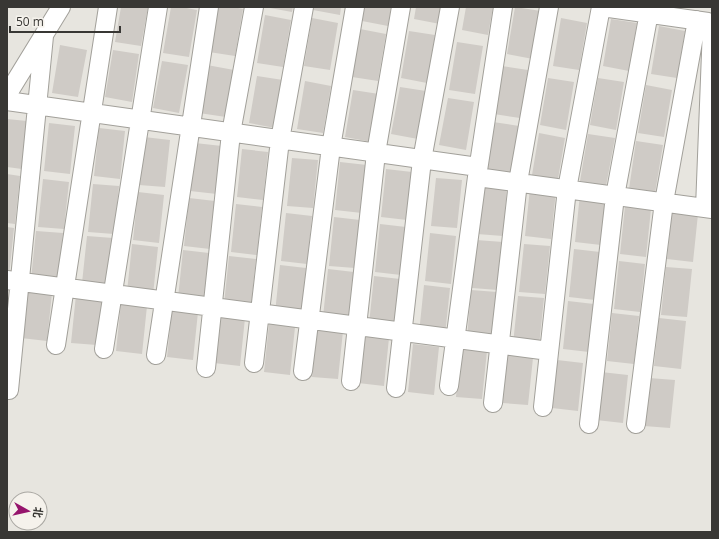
<svg xmlns="http://www.w3.org/2000/svg" width="719" height="539" font-family="'Open Sans','Noto Sans SC',sans-serif">
	<rect width="100%" height="100%" fill="#e7e5df"/>
	<path fill="#cfcbc6" d="M121,7H148L141,46L115,42Z
		M171,7H181L197,10L189,57L163,53Z
		M216,7H233L243,9L235,56L209,52Z
		M271,7H293L292,12L270,8Z
		M314,7H341L340,15L313,10Z
		M364,7H391L388,26L362,21Z
		M416,7H443L440,24L414,19Z
		M466,7H493L488,35L462,30Z
		M515,7L541,11L533,59L507,54Z
		M265,15L291,20L283,67L257,63Z
		M312,18L338,23L330,70L304,66Z
		M561,18L587,23L579,70L553,66Z
		M611,19L637,23L629,71L603,66Z
		M659,26L685,31L677,78L651,74Z
		M360,29L386,34L378,81L352,77Z
		M409,31L435,35L427,83L401,78Z
		M457,42L483,46L475,94L449,90Z
		M60,45L87,50L78,97L52,93Z
		M113,50L139,54L132,102L105,97Z
		M162,61L188,65L179,113L153,108Z
		M207,65L234,70L226,117L199,113Z
		M502,66L528,70L520,118L494,114Z
		M257,76L283,80L275,128L249,123Z
		M548,78L574,82L566,130L540,125Z
		M598,78L624,82L616,130L590,125Z
		M305,81L331,86L323,133L297,129Z
		M646,85L672,90L664,137L638,133Z
		M400,87L426,91L418,139L391,134Z
		M353,90L379,94L371,142L345,137Z
		M448,98L474,102L466,150L439,145Z
		M7,119L27,121L22,169L7,167Z
		M493,122L519,126L511,174L485,169Z
		M49,123L75,126L70,174L44,171Z
		M99,128L125,131L120,179L94,176Z
		M539,133L565,138L557,185L531,181Z
		M588,134L615,138L606,186L580,181Z
		M144,137L170,140L165,187L139,185Z
		M636,141L663,145L655,193L629,189Z
		M195,143L222,146L217,194L190,191Z
		M242,149L268,152L263,200L237,197Z
		M292,158L318,160L313,208L287,206Z
		M340,162L367,165L362,213L335,210Z
		M386,169L412,172L407,220L381,217Z
		M7,174L20,176L15,224L7,223Z
		M436,178L462,180L457,228L431,226Z
		M43,179L69,182L64,229L38,227Z
		M93,184L119,186L114,234L88,232Z
		M481,185L507,188L503,236L477,234Z
		M530,188L556,191L551,239L525,236Z
		M138,192L164,195L159,243L133,240Z
		M580,194L606,197L601,245L575,242Z
		M189,198L215,201L210,249L184,246Z
		M236,204L262,207L257,255L231,252Z
		M625,206L651,209L646,257L620,254Z
		M672,211L698,214L693,262L667,259Z
		M286,213L312,216L307,264L281,261Z
		M334,217L360,220L355,268L329,266Z
		M380,224L406,227L401,275L375,272Z
		M7,227L14,228L9,276L7,275Z
		M36,231L63,233L58,281L31,279Z
		M430,233L456,236L451,284L425,281Z
		M87,236L113,238L108,286L82,283Z
		M476,240L503,242L498,290L472,288Z
		M132,244L158,247L153,295L127,292Z
		M524,244L550,246L545,294L519,292Z
		M574,249L600,252L595,300L569,297Z
		M183,250L209,253L204,301L178,298Z
		M229,256L256,259L251,307L224,304Z
		M619,261L645,264L640,312L614,309Z
		M280,265L306,268L301,315L275,313Z
		M666,267L692,269L687,317L661,315Z
		M328,269L354,272L349,320L323,317Z
		M374,276L400,279L395,327L369,324Z
		M424,285L450,288L445,335L419,333Z
		M25,290L52,293L47,341L21,338Z
		M471,290L497,292L493,340L467,338Z
		M76,295L102,297L97,345L71,343Z
		M518,296L544,298L539,346L513,344Z
		M568,301L594,304L589,352L563,349Z
		M121,303L147,306L142,354L116,351Z
		M172,309L198,312L193,360L167,357Z
		M612,313L639,316L634,364L607,361Z
		M218,315L245,318L240,366L214,363Z
		M659,318L686,321L681,369L654,366Z
		M269,324L295,327L290,375L264,372Z
		M317,329L343,331L338,379L312,377Z
		M363,336L389,338L384,386L358,383Z
		M413,344L439,347L434,395L408,392Z
		M460,349L487,351L482,399L456,397Z
		M507,355L533,358L528,405L502,403Z
		M557,360L583,363L578,411L552,408Z
		M601,372L628,375L623,423L596,420Z
		M649,378L675,380L670,428L644,426Z"/>
	<g fill="none" stroke-linecap="round" stroke-linejoin="round">
		<defs>
			<path id="minor" d="M602,7L708,22
				M7,95L61,7
				M7,101L478,167
				M477,177L712,209
				M705,208L712,27
				M7,280L549,351
				M56,345L108,7
				M104,349L158,7
				M156,355L209,7
				M254,363L280,140L304,7
				M206,368L231,133L254,7
				M303,371L331,147L355,7
				M351,381L376,153L401,7
				M449,386L477,177L503,7
				M396,388L422,160L450,7
				M9,390L44,36
				M493,403L518,182L549,7
				M543,407L567,189L601,7
				M589,424L615,196L650,7
				M636,424L664,202L697,20"/>
		</defs>
		<use href="#minor" stroke="#a2a09a" stroke-width="20"/>
		<use href="#minor" stroke="#fff" stroke-width="18"/>
	</g>
	<rect width="719" height="539" fill="none" stroke="#383734" stroke-width="16"/>
	<g transform="translate(28 511) rotate(98)"><circle r="19" fill="#f5f2ec" stroke="#a9a7a2"/>
	<path d="M0-3L7 15L0 10L-7 15Z" fill="#96156d"/>
	<text y="-6" font-size="11" font-weight="bold" text-anchor="middle" fill="#383734">北</text>
	</g>
	<path d="M10 26v6h110v-6" fill="none" stroke="#383734" stroke-width="2"/>
	<text x="16" y="26" font-size="12" fill="#383734" stroke="#f5f2ec" stroke-width="3" paint-order="stroke">50 m</text>
</svg>
